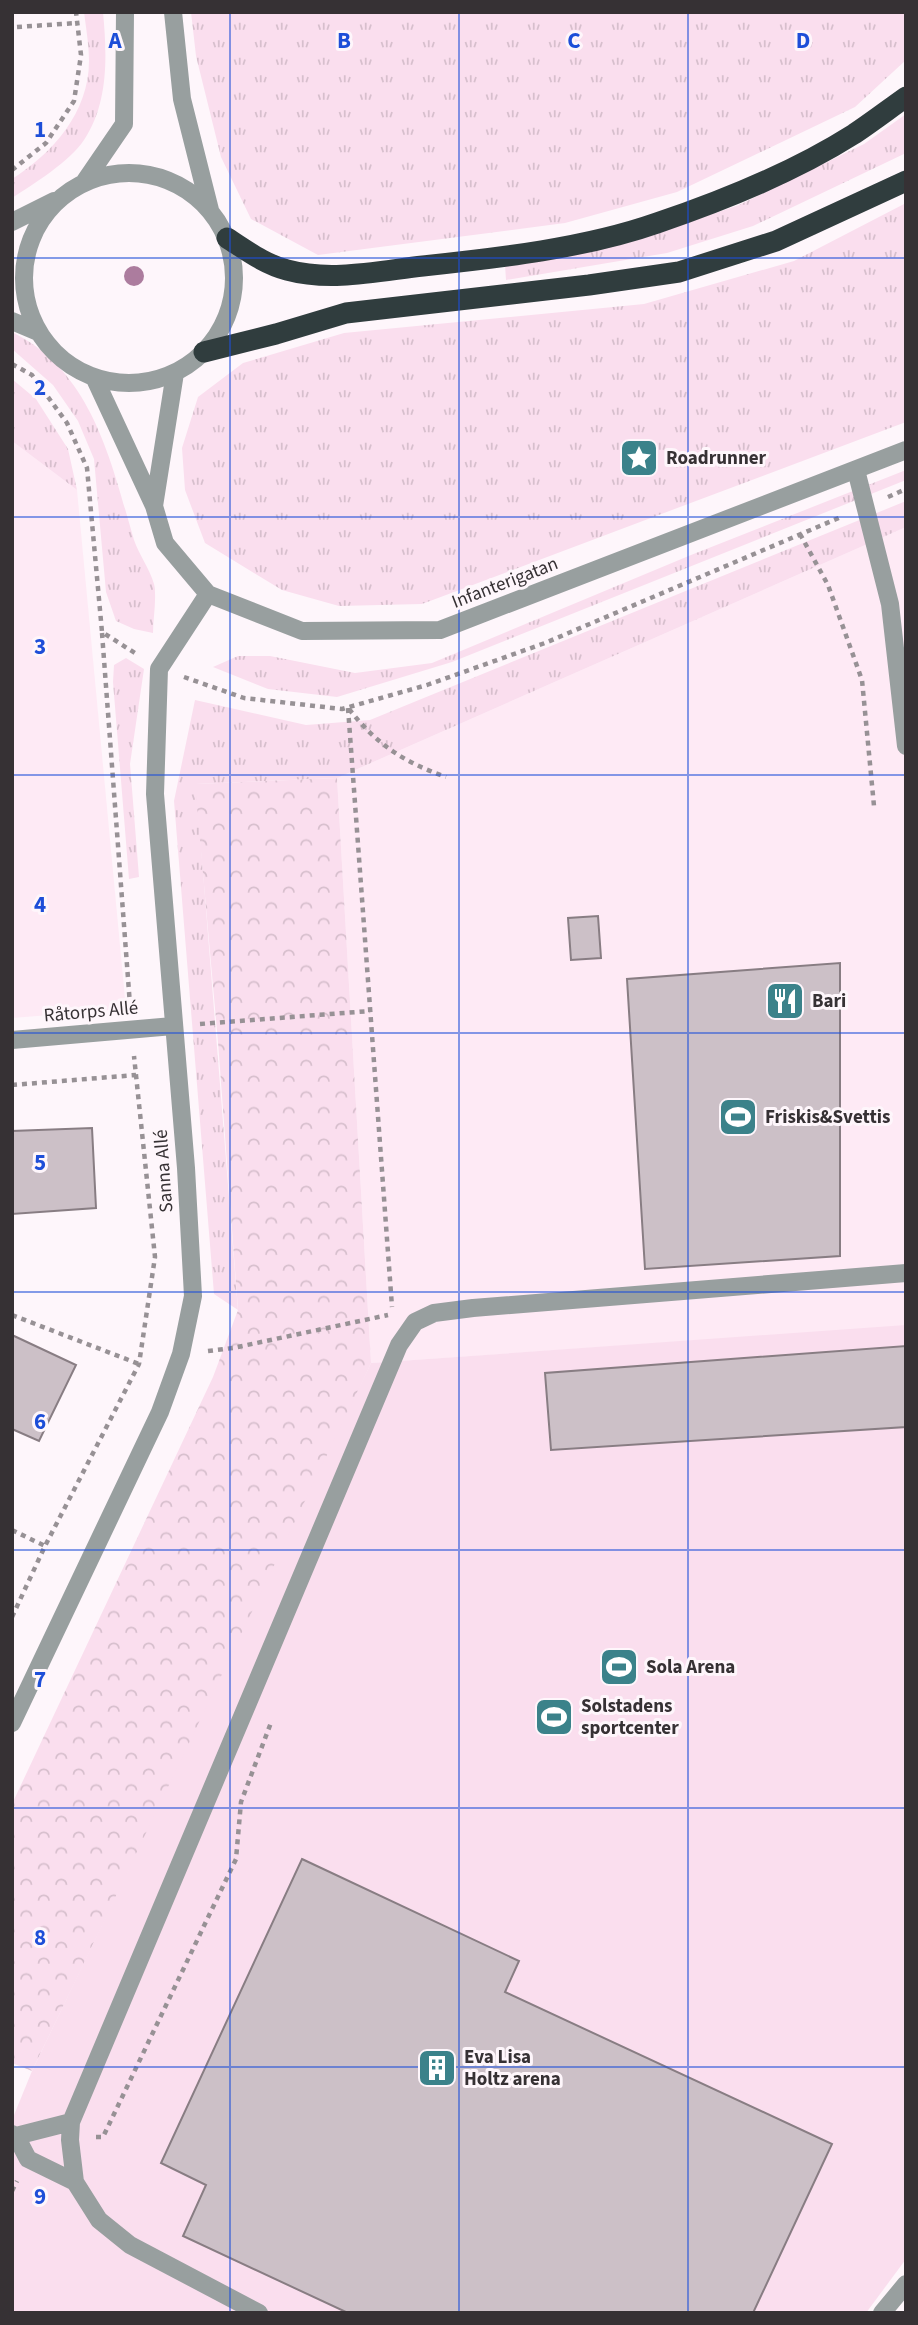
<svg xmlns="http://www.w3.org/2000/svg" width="918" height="2325" font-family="'Source Sans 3',sans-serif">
	<defs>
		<pattern id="grass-tufts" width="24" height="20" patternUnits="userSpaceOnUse" patternTransform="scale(1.75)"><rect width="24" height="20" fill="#fadeee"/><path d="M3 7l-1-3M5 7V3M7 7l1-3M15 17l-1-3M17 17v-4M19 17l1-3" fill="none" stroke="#d7bfcd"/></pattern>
		<pattern id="forest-crowns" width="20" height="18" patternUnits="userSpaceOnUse" patternTransform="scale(1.75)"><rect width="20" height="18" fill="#fadeee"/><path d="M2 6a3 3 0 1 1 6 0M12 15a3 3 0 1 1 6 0" fill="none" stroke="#d7bfcd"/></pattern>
	</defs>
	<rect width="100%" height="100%" fill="#fef6fb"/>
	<path fill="#feeaf5" d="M12,441L77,490L126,1009L12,1018Z
		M906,527V1326L371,1363L337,778Z"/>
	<path fill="url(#grass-tufts)" d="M84,12H103C107,55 109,102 84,140C70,161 34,184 12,198V179C53,153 89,112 89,61C89,45 86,28 84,12Z
		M191,12H906V60L855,107L677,192L565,223L318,255L251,219L221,157L196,56Z
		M906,114V153L753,226L667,253L506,280L505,265L627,243L739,205L864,144Z
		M906,203V422L422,604L339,606L282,590L205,543L185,490L182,448L198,397L243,363L344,333L644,304L794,261Z
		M12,332C93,372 111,462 134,540C139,555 150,569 154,584C157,599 153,618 153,633L134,629L116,621L106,592L94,459L78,421L53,385L12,349Z
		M12,379L36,399L68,449L77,490L12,441Z
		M906,470V480L452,662L337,697L268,689L213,667L238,656H270L355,673L432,663L691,555Z
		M906,501V527L337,778L196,784L238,1310L214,1294L174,801L195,700L306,725L370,720Z
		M126,658L144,669L130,764L139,877L129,879L113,682L114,665Z"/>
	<path fill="url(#forest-crowns)" d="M337,778L371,1363L327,1460L32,2071L12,2063V1804L213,1377L238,1310L218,1042L195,784Z"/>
	<path fill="#fadeee" d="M906,1325V2259L866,2313H12V2120L32,2071L371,1363Z"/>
	<path fill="#ccc0c7" stroke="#887d83" stroke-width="2" d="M598,916L601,958L571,960L568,918Z
		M840,963V1256L645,1269L627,979Z
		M92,1128L96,1208L12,1214V1131Z
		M12,1335L76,1365L39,1441L12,1429Z
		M906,1346V1427L551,1450L545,1373Z
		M302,1859L519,1961L505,1992L832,2144L753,2313H348L183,2236L206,2185L161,2163Z"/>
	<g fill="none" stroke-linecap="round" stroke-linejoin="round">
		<path stroke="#979195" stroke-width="4.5" stroke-dasharray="5 5" stroke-linecap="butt" d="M17,27L77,23
			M12,170L46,143L74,101L81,55L76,12
			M12,364L32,375L67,423L87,468L102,632L138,655
			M888,497L906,489
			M800,534L828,585L862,680L874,806
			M102,633L130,1005
			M184,677L244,698L342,709L427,685L545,643L841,517
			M348,708L392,1307
			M349,709C377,745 404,762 446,777
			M200,1024L370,1011
			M12,1085L136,1075
			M12,1315L139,1364
			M208,1351L233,1348L388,1315
			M12,1530L45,1546
			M12,1617L45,1546L139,1364L155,1257L134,1056
			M96,2137H103L236,1859L241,1802L272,1720
			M12,2191L17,2181"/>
		<path stroke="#989f9f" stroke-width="18" d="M173,12L182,99L210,210
			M24 278a105 105 0 1 1 210 0a105 105 0 1 1-210 0Z
			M85,181L124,124L125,12
			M12,222L54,201
			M12,321L38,332
			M94,377L154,506L165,543L208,594L302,631L440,630L906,450
			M856,470L890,604L906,746
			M154,506L175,373
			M12,1040L173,1026
			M12,1723L160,1412L181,1354L193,1296L186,1168L155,794L159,669L208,594
			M71,2122L70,2140L75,2182L99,2220L130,2245L259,2313
			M12,2134L16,2136L71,2122L399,1345L415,1322L434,1313L473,1308L906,1273
			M16,2136L28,2159L75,2182
			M882,2313L906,2284"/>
		<path stroke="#303d3e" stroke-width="21" d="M227,238C246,250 264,264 287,270C331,282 379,271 423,266C499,258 586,248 657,223C725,200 794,172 854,134C872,122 889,109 906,97
			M204,352L276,334L346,313L589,285L679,272L776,241L906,181"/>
	</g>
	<circle fill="#ac7c9e" cx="134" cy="276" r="10"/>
	<path fill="none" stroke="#1d4ed8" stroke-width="2" stroke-opacity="0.55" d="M230,12V2313M459,12V2313M688,12V2313M12,258H906M12,517H906M12,775H906M12,1033H906M12,1292H906M12,1550H906M12,1808H906M12,2067H906"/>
	<defs>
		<symbol id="sight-square" viewBox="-11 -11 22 22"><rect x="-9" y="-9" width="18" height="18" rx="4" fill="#3b828a" stroke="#fef6fb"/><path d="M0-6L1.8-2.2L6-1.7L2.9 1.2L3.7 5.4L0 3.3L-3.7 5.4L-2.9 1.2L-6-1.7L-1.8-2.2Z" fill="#fff"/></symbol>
		<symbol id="restaurant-square" viewBox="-11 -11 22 22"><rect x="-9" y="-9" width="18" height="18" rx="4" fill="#3b828a" stroke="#fef6fb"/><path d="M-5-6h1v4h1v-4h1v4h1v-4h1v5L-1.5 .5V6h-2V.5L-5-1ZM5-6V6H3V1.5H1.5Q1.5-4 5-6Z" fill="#fff"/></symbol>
		<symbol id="stadium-square" viewBox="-11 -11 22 22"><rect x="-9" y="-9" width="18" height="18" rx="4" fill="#3b828a" stroke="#fef6fb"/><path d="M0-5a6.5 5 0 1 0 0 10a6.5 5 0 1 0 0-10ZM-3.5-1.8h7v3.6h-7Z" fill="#fff"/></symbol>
		<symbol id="building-square" viewBox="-11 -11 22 22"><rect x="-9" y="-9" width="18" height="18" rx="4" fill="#3b828a" stroke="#fef6fb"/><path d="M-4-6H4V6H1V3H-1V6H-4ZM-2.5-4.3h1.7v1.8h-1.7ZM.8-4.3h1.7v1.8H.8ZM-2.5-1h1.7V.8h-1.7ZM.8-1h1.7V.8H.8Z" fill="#fff"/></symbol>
	</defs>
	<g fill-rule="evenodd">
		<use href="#sight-square" x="617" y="436" width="44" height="44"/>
		<use href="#restaurant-square" x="763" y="979" width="44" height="44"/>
		<use href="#stadium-square" x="716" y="1095" width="44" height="44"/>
		<use href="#stadium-square" x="597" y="1645" width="44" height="44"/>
		<use href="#stadium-square" x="532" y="1695" width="44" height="44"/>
		<use href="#building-square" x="415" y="2046" width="44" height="44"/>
	</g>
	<g text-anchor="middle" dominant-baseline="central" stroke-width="6" stroke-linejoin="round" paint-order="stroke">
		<g font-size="19" font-weight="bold" fill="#363134" stroke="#fef6fb" text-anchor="start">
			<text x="666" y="458">Roadrunner</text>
			<text x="812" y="1001">Bari</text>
			<text x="765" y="1117">Friskis&amp;Svettis</text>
			<text x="646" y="1667">Sola Arena</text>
			<text x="581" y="1706">Solstadens<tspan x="581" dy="22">sportcenter</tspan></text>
			<text x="464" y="2057">Eva Lisa<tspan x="464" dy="22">Holtz arena</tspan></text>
		</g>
		<g font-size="19" fill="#363134" stroke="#fef6fb">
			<text transform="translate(505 583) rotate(-21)">Infanterigatan</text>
			<text transform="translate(91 1012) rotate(-5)">Råtorps Allé</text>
			<text transform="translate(164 1171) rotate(-94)">Sanna Allé</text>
		</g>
	</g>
	<g font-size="23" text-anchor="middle" font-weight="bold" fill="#1d4ed8" stroke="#fef6fb" stroke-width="6" stroke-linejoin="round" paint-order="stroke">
		<text x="115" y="48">A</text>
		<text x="344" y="48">B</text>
		<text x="574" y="48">C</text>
		<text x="803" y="48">D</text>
		<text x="40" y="137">1</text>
		<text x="40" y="395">2</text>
		<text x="40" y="654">3</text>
		<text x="40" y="912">4</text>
		<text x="40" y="1170">5</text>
		<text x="40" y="1429">6</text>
		<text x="40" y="1687">7</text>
		<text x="40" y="1945">8</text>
		<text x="40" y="2204">9</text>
	</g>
	<rect width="918" height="2325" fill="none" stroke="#363134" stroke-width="28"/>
</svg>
